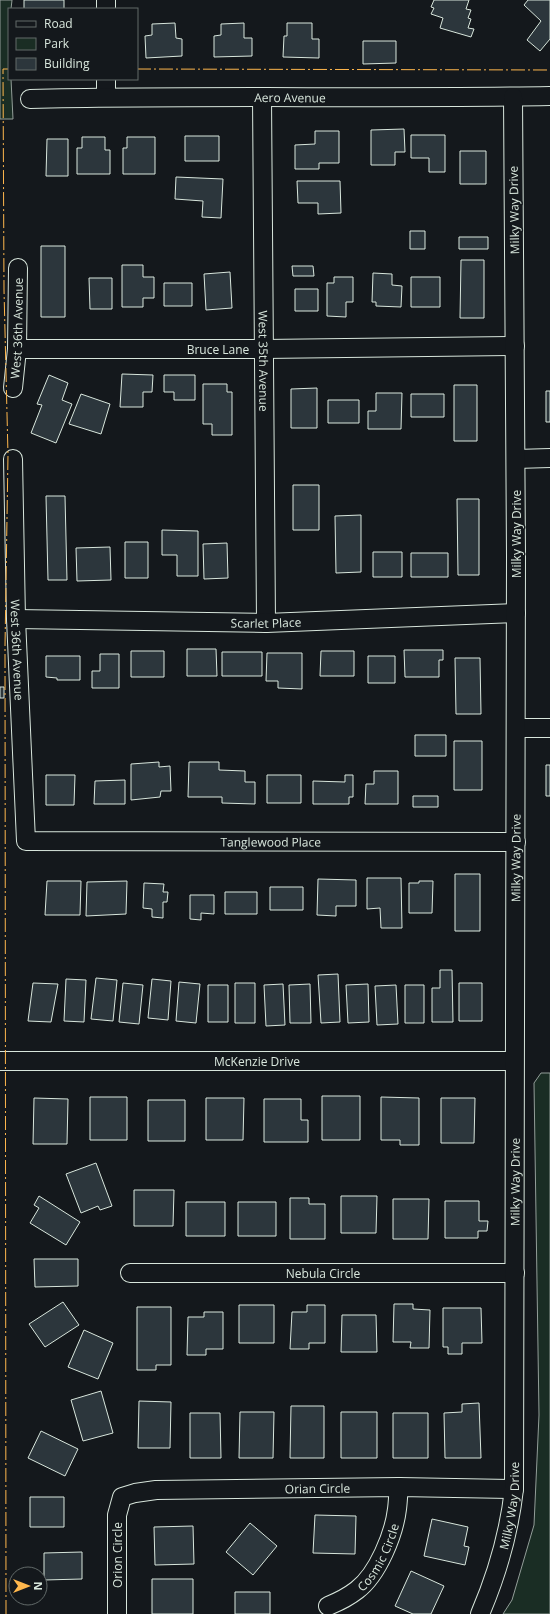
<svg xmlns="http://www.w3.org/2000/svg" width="550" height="1614" font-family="'Open Sans',sans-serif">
	<rect width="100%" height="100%" fill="#14181c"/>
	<path fill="#1a2d24" stroke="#939e99" d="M0,0H12L11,9H9V79H11L13,119H0Z
		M541,1073H550V1614H503L512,1600L534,1525L539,1415L534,1083Z"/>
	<path fill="#2c363c" stroke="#d8e6dc" d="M24,0H64V9H24Z
		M434,0H469L466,9L471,10L468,18L471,19L468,28L474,29L471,37L440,28L443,18L431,14L434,8L431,7Z
		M528,0H550V39L540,51L527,40L541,21L524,5Z
		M175,23L176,38L182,39V56L146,58L145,36L152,35V24Z
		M244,23V38H252V56L214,57V36L221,35V24Z
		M287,23H312V39H319V58L283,57L284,36H287Z
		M363,41H396V63L363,64Z
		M404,129L405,152H395V165H371V130Z
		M315,131H339V163H319V169H295V145L315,144Z
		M411,135H445V172H429V158H411Z
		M185,136H219V161H185Z
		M82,137H105V150H110V174H77V148H82Z
		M127,137H155V174H123V148H127Z
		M47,139H68V176H46Z
		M460,151H486V184H460Z
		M176,177L223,179L221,218L202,217L203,201L175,199Z
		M297,181H340L341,213L318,214V203H298Z
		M410,231H425V249H410Z
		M459,237H488V249H459Z
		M41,246H65V317H41Z
		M461,260H484V318H460Z
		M122,265H143V277H154V298H143V307H122Z
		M292,266H313L314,276H293Z
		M230,272L232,308L206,310L204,274Z
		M373,273L392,274V285L402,286L401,307L376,306V302H372Z
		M334,277H353V302H346V317L327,316V283H334Z
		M411,277H440V307H411Z
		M89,278H112V309H90Z
		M164,283H192V306H164Z
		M295,289H318V311H295Z
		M122,374L153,375L152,392H143V407H120Z
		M49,375L68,383L62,400L72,404L56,443L31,433L42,405L37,404Z
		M164,375H195V400H174V392H164Z
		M203,384H227V392H232V435H212V424H203Z
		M454,385H477V441H454Z
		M317,388V428H291V389Z
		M546,391H550V422H546Z
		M376,393H402L401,429H368V411H376Z
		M81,394L110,404L101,434L69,424Z
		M411,394H444V417H411Z
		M328,400H359V423H328Z
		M293,485H319V530H293Z
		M46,496H65L67,580H48Z
		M457,499H479V575H458Z
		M361,515V572L336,573L335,516Z
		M162,530L198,531V576H177V555H162Z
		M125,542H148V578H125Z
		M227,543L228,578L204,579L203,544Z
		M110,547L111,580L77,581L76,548Z
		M373,552H402V577H373Z
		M411,553H448V577H411Z
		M187,649H216L217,676H187Z
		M404,650H443V660H439V677H405Z
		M131,651H164V677H131Z
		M321,651H354V676H320Z
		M222,652H262V676H222Z
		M267,653H302V689L278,688V681H266Z
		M100,654H119V688H92V671H100Z
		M46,656H80V680H57V678L46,677Z
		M368,656H395V683H368Z
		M455,658H480L481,714H456Z
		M0,687H4V698H0Z
		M415,735H446V756H415Z
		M454,741H482V790H454Z
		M159,762V767L170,766L171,791H161L160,797L131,800V764Z
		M189,762H219V770L245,771V782H255V804L222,803V797H188Z
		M546,765H550V796H546Z
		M374,771H398V804H365L366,784H374Z
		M46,775H75L74,805H46Z
		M267,775H301V803H267Z
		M345,775H353V797H349V804H313V781L345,782Z
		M125,780V804H94L95,781Z
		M413,796H438V807H413Z
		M455,874H480V931H455Z
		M367,878H401L402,928H381L380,908L367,909Z
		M318,879L356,880V906H336V916L317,915Z
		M47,881H81L80,915H45Z
		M127,881L126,914L86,916L87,882Z
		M419,881H433L432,913H409V883H419Z
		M144,883L164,884L163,892H168L167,902H163V918L152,917V909L143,908Z
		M270,887H303V910H270Z
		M225,892H257V914H225Z
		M190,895H214V914L201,913V920L190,919Z
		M440,970H452L453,1022H432V988H440Z
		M338,974L340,1022L321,1023L318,975Z
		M96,978L117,980L113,1021L91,1019Z
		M66,979L86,980L84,1022L64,1021Z
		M152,979L171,981L168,1020L148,1018Z
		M179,982L200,984L196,1023L176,1021Z
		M33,983L58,984L51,1022L28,1021Z
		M123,983L143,985L139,1024L119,1022Z
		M235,983H255V1023H235Z
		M459,983H482V1021H459Z
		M283,984L285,1025L266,1026L264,985Z
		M310,984L311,1023H290L289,985Z
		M368,984L369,1022L348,1023L346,985Z
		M208,985H228V1022H208Z
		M396,985L398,1024L377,1025L375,986Z
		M405,985H424V1023H405Z
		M322,1096H360V1140H322Z
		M90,1097H127V1140H90Z
		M381,1097L419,1098V1145H400V1140H381Z
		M34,1098L68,1099L67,1144H33Z
		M206,1098H244L243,1140H206Z
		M441,1098H475L474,1143H441Z
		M264,1099H301V1120H308V1142H264Z
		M148,1100H185V1141H148Z
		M96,1163L112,1206L100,1210L98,1206L81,1213L66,1174Z
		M134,1190H174L173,1226H134Z
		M39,1196L80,1222L66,1245L30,1223L39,1208L34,1205Z
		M341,1196H377L376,1233H341Z
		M290,1198H309V1204H325V1239H290Z
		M393,1199H429L428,1239H393Z
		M445,1201H479V1221H488L487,1231H478V1238H445Z
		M186,1202H225V1236H186Z
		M238,1202H276V1236H238Z
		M34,1259H78V1286L35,1287Z
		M63,1302L79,1325L45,1347L29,1324Z
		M394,1304H413V1309L430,1310L429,1348H410L411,1342H393Z
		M239,1305H274V1343H239Z
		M307,1305H325V1343H309V1349H290L292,1312H307Z
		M137,1307H171V1365H156V1370H137Z
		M443,1308H481L482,1343H462V1354H448V1347H443Z
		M204,1312H223V1349H206V1355H187L188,1317H204Z
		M342,1315H376L377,1352H341Z
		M84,1330L113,1343L98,1379L68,1367Z
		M101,1391L113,1433L83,1441L71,1400Z
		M139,1401L171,1402L170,1448H138Z
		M479,1403L481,1458H445L444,1413L462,1412V1404Z
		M291,1406H324V1458H290Z
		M240,1412H274L273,1458H239Z
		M341,1412H377V1458H341Z
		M190,1413H220L221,1458H190Z
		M393,1413H428V1458H393Z
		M41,1431L78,1449L65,1476L28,1458Z
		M30,1497H64V1527H30Z
		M315,1515L356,1516L355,1554L313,1553Z
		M432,1519L468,1527L464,1546L469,1547L465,1565L424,1556Z
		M250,1523L277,1546L253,1575L226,1552Z
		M193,1526L194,1564L155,1565L154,1527Z
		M82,1552V1579L44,1580V1553Z
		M411,1571L444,1586L431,1614H413L395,1606Z
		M152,1579H193V1614H152Z
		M235,1592H270V1614H235Z"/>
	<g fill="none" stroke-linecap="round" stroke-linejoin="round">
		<defs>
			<g id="minor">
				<path d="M106,9V0"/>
				<path d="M106,97V79"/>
				<path id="s1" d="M262,98L266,623"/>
				<path id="s2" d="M30,99C203,95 377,99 550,96"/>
				<path id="s3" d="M17,349H264L515,346"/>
				<path id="s4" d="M13,388L17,349L18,268"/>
				<path id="s5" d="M13,459L16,619L26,841L516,842"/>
				<path d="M516,459L550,458"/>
				<path id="s6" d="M16,619L266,623L516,613"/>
				<path d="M516,728H550"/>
				<path id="s7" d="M0,1061H514"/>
				<path id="s8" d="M130,1273H515"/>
				<path id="s9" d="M328,1606C338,1602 348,1597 357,1590C378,1574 394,1534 397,1509C398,1502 398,1494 399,1487"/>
				<path id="s10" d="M117,1614V1515L122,1497L135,1493L156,1490L399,1487L514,1489"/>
				<path id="s11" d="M480,1614C498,1572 509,1534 514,1489L516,556L513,97"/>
			</g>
		</defs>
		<use href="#minor" stroke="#d8e6dc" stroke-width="20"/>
		<use href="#minor" stroke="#14181c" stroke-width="18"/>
		<path stroke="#ffb74d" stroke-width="1" stroke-dasharray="14 3 2 3" stroke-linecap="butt" d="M137,69L550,70
			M6,1614L5,647L8,455L4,290L3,69H9"/>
	</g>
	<g text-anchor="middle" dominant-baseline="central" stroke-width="3" stroke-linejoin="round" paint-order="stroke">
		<g font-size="12" fill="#d8e6dc" stroke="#14181c">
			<text stroke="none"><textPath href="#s2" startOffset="260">Aero Avenue</textPath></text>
			<text transform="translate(514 210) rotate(-91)">Milky Way Drive</text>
			<text stroke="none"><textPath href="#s4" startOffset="60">West 36th Avenue</textPath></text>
			<text stroke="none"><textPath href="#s3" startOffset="201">Bruce Lane</textPath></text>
			<text stroke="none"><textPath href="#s1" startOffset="263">West 35th Avenue</textPath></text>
			<text transform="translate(516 534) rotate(-90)">Milky Way Drive</text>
			<text stroke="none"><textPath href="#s6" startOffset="250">Scarlet Place</textPath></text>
			<text stroke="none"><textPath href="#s5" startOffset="191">West 36th Avenue</textPath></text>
			<text stroke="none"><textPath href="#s5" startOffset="627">Tanglewood Place</textPath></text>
			<text stroke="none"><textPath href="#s11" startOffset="761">Milky Way Drive</textPath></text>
			<text stroke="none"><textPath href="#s7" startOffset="257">McKenzie Drive</textPath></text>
			<text stroke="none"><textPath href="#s11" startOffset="437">Milky Way Drive</textPath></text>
			<text stroke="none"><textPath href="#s8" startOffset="193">Nebula Circle</textPath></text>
			<text stroke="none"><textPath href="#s10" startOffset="314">Orian Circle</textPath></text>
			<text stroke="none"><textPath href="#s11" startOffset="113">Milky Way Drive</textPath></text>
			<text transform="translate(117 1555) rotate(-90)">Orion Circle</text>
			<text stroke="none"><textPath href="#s9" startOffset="73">Cosmic Circle</textPath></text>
		</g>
	</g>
	<rect x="8" y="8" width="130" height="72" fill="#14181c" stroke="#626a69"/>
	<rect x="16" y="21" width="20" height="6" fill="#14181c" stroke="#626a69"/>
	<text x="44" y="28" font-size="12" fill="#d8e6dc">Road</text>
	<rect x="16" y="38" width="20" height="12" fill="#1a2d24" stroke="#626a69"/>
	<text x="44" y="48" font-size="12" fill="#d8e6dc">Park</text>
	<rect x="16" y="58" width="20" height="12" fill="#2c363c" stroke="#626a69"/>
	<text x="44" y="68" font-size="12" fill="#d8e6dc">Building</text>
	<g transform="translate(28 1586) rotate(90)"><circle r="19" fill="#14181c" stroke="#626a69"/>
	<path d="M0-3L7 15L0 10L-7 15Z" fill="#ffb74d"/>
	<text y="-6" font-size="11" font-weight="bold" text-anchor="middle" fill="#d8e6dc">N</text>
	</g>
</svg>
